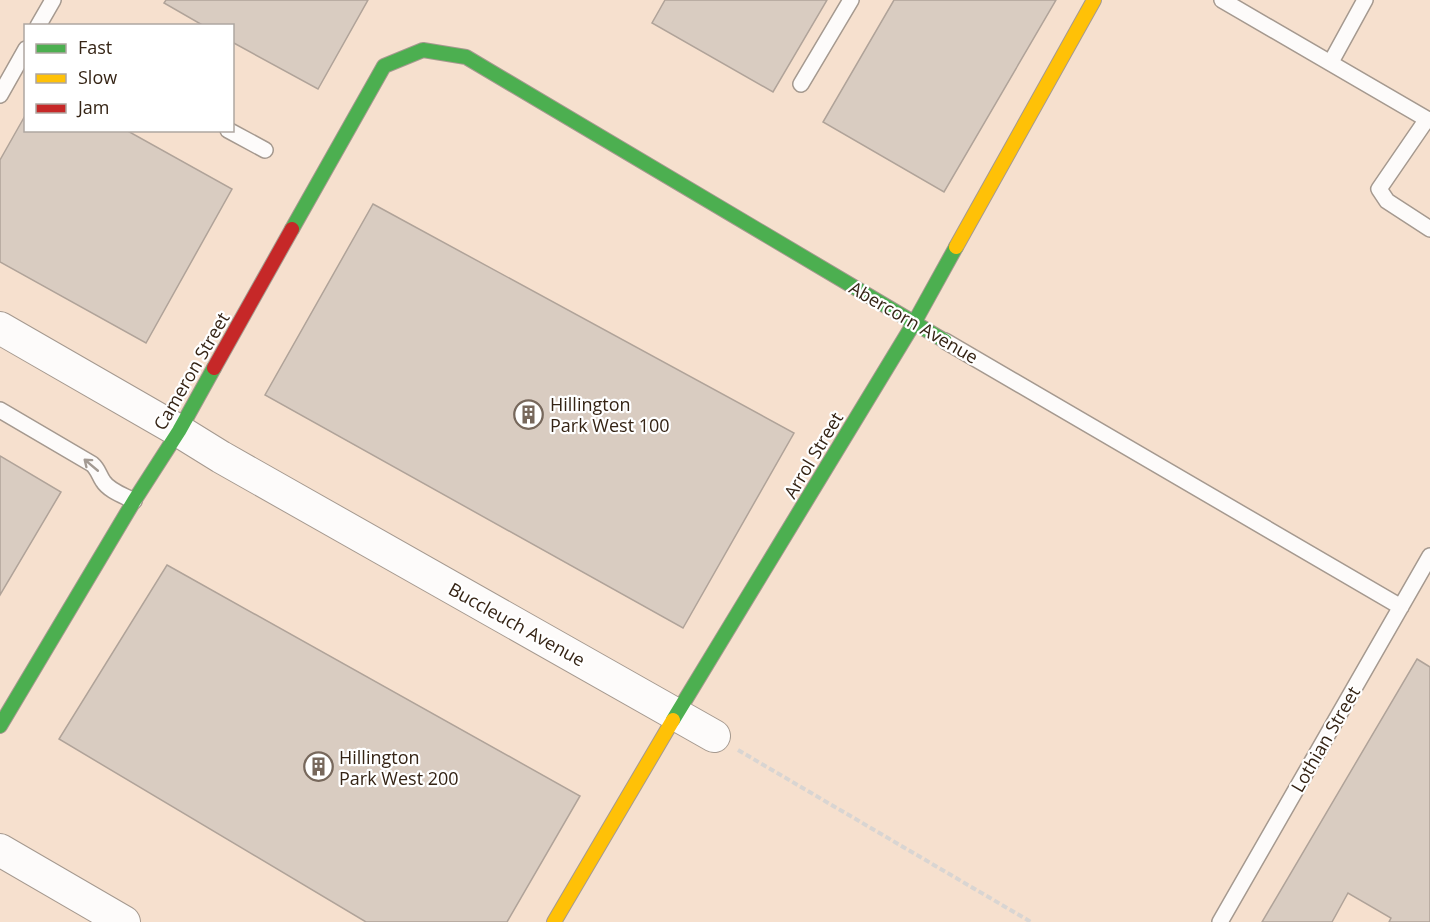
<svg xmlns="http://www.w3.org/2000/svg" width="1430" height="922" font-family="'Open Sans',sans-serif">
	<rect width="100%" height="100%" fill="#f1e7df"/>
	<path fill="#f6e0ce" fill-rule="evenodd" d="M0,0H1430V922H0ZM26,26H232V130H26Z"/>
	<path fill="#d9ccc1" stroke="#b0a399" stroke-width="1.5" d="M166,0H368L318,89L232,42V26H204L164,3Z
		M665,0H827L773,92L652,23Z
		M894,0H1056L944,192L823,122Z
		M26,114V130H126L232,189L146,343L0,262V160Z
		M373,204L794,433L683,628L265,395Z
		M0,456L61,492L0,595Z
		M167,565L580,796L507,922H366L59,739Z
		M1417,659L1430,667V922H1389L1391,918L1348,893L1332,922H1262Z"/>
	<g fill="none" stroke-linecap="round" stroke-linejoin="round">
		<defs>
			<path id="lane" d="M1222,0L1430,121
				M38,26L53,0
				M1331,62L1365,0
				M801,84L851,0
				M0,95L26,49
				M1427,119L1379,189L1387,201L1430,229
				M228,130L265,150
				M945,341L1401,607
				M0,410L92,464C98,469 99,475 103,481C109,491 125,496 134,501
				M1220,922L1430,556"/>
			<path id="street" d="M0,328L179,431L221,457L714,736
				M0,850L124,922"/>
			<path id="fast" d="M292,229L384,66L423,50L466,57L945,341
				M673,720L914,323L956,247
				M0,726L134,501L179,431L214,368"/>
			<path id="slow" d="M956,247L1094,0
				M554,922L673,720"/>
			<path id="jam" d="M214,368L292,229"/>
		</defs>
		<use href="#lane" stroke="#a5998f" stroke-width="18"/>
		<use href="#street" stroke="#a5998f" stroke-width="34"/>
		<use href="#fast" stroke="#a5998f" stroke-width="16"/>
		<use href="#slow" stroke="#a5998f" stroke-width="16"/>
		<use href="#jam" stroke="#a5998f" stroke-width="16"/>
		<path stroke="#d9d5d2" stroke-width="4" stroke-dasharray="6 3" stroke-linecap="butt" d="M738,750L1031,922"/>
		<use href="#lane" stroke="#fdfbfa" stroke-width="15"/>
		<use href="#street" stroke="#fdfbfa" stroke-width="32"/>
		<use href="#fast" stroke="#4caf50" stroke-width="14"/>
		<use href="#slow" stroke="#ffc107" stroke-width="14"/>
		<use href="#jam" stroke="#c62828" stroke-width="14"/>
	</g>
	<defs><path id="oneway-shaft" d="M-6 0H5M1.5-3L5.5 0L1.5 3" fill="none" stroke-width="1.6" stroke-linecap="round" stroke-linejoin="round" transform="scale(1.5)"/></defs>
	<use stroke="#a39a93" href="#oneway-shaft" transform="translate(91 465) rotate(-140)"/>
	<defs>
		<symbol id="building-ring" viewBox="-11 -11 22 22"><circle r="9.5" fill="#fff" stroke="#77685c" stroke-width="1.5"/><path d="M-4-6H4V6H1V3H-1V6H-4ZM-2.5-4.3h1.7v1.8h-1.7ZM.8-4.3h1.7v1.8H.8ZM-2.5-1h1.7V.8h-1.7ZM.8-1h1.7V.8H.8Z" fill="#77685c"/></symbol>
	</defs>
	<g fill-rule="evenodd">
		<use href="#building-ring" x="512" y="398" width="33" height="33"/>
		<use href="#building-ring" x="302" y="750" width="33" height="33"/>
	</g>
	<g text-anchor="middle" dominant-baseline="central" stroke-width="4.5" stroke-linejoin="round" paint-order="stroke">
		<g font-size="18" fill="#352415" stroke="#fff">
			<text transform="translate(914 322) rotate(30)">Abercorn Avenue</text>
			<text transform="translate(191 371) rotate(-60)">Cameron Street</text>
			<text transform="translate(813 455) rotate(-59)">Arrol Street</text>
			<text transform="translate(517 624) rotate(29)">Buccleuch Avenue</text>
			<text transform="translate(1325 739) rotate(-60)">Lothian Street</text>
		</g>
		<g font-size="18" fill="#352415" stroke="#fff" text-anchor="start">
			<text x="550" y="404">Hillington<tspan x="550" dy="21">Park West 100</tspan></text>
			<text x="339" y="757">Hillington<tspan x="339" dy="21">Park West 200</tspan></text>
		</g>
	</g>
	<rect x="24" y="24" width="210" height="108" fill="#ffffff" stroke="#aea7a1" stroke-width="1.5"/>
	<rect x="36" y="44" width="30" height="9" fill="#4caf50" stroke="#aea7a1" stroke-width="1.5"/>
	<text x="78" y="54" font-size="18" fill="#352415">Fast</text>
	<rect x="36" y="74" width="30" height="9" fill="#ffc107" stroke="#aea7a1" stroke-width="1.5"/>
	<text x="78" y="84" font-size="18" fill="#352415">Slow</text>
	<rect x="36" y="104" width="30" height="9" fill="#c62828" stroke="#aea7a1" stroke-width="1.5"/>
	<text x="78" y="114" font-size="18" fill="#352415">Jam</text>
</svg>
